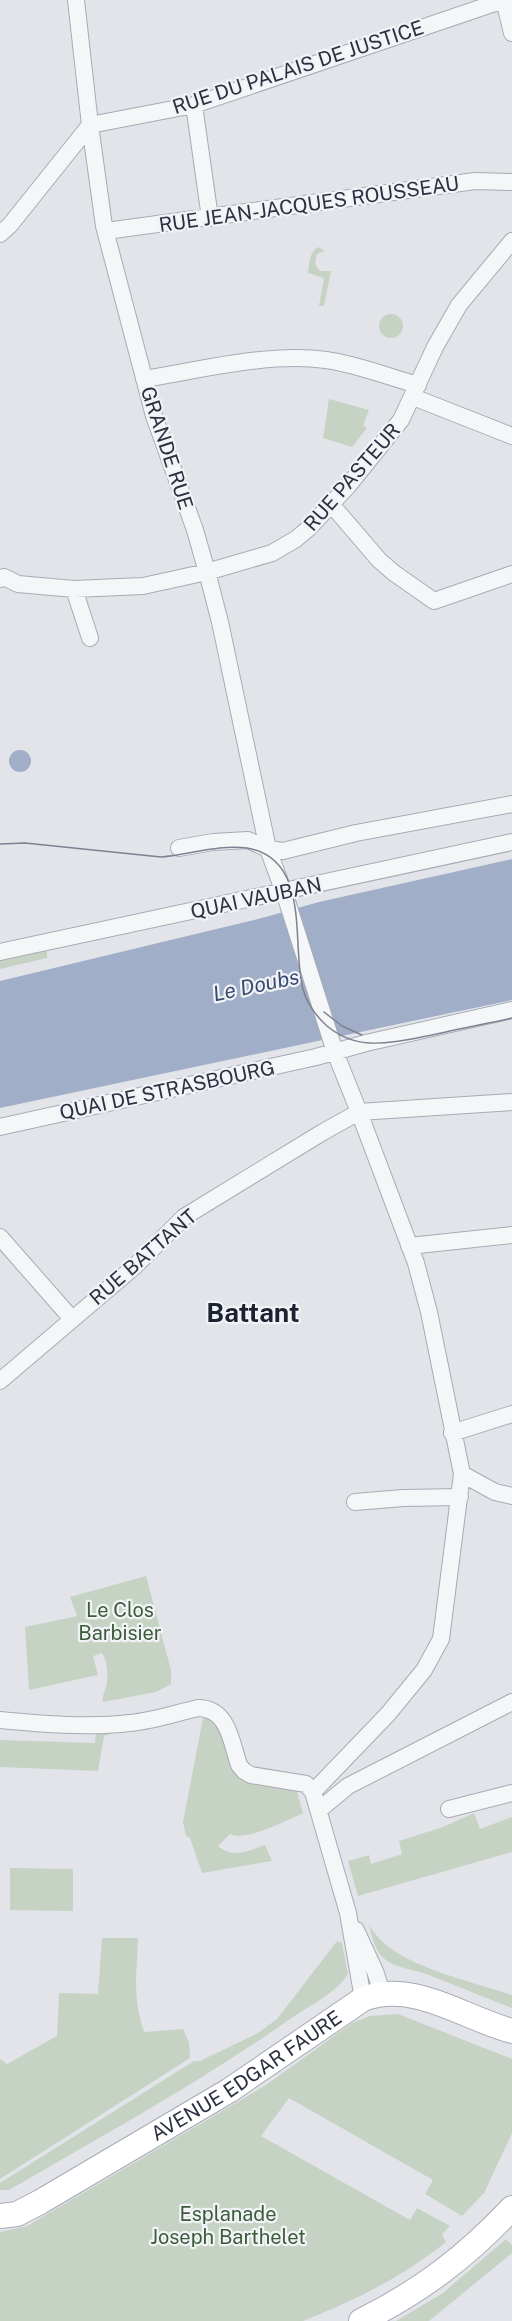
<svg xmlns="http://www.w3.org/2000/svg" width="512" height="2321" font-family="'Public Sans',sans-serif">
	<rect width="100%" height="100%" fill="#e2e4ea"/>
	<path fill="#c6d3c4" d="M318,247L325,251L317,254L315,264L320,271H331L324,306H319L324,278L308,273C309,264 309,253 318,247Z
		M379 326a12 12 0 1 1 24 0a12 12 0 1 1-24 0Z
		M329,399L369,410L363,426L367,428L352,447L323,438Z
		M47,950V958L0,969V959Z
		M146,1576L171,1670V1684L156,1692L103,1702C102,1694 106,1690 107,1682C108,1672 107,1661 102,1653L93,1656L98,1675L29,1690L25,1627L77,1616L70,1597Z
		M209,1715L218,1720L234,1767L296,1788L303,1813C288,1820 245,1842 230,1834L218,1846C233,1859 248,1851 265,1845L272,1861L202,1873L190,1838L186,1836L183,1822L203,1718Z
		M96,1729L114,1733L104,1736L98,1771L0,1767V1740L95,1743Z
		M474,1813L480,1829L512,1817V1852L358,1896L348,1861L369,1855L371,1864L402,1854L399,1841L443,1827Z
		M10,1868L73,1869V1911L10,1910Z
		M369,1924C388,1965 472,1981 512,1995V2008C483,1997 455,1985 426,1974C415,1970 394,1967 387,1961C375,1952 372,1938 369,1924Z
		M102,1938H138C137,1976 132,1995 144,2032L183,2029L189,2042L190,2058L0,2179V2059L7,2064L57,2036L59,1993L98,1994Z
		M337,1941L342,1943L348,1974C335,1994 309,2006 290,2019C201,2082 104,2135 9,2190H0V2183L194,2061H200L258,2033L277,2019Z
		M398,2014L512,2059V2133L484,2193L462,2216L425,2194L433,2180L289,2098L261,2136L410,2220L417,2208L450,2226L442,2234L446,2242C404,2276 354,2301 303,2321H0V2232L27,2226L266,2085L352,2023L370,2016Z
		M506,2239L512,2245V2253L429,2321H396L443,2293Z"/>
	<path fill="#a0aec7" d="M9 761a11 11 0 1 1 22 0a11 11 0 1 1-22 0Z
		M512,859V1000L0,1108V981L262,918L319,902Z"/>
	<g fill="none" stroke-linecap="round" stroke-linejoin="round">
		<defs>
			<path id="street" d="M76,0L90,125L104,226L154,416L195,530L207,572L220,622L268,849L286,898L335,1052L359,1112L416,1263L429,1312L462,1474L441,1639L424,1670L388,1714L313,1792
				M504,0L512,33
				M194,105L210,218
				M90,125L194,105L504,0
				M106,231L475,181L512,182
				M0,234L10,225L90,125
				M144,379C200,370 270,352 326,360C356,364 389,377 418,385
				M413,397L512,436
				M331,504L379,560L394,573L434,601L512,574
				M0,579L4,577L18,584L74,589L143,586L207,572L272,553L296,539L309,528L348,486L401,420L435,347L459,305L512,241
				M74,589L90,638
				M179,848L213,842L248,840L268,849L283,851L356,833L512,804
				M0,952L512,842
				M0,1127L316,1057L366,1043L512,1010
				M0,1237L72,1319
				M409,1246L512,1235
				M0,1381L134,1267L184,1217L323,1132L359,1112L512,1102
				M452,1433L512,1414
				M462,1474L495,1492L512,1496
				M355,1502L403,1498L460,1497
				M0,1720C42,1724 88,1728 130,1723C153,1721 176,1713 198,1708C228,1708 231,1741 239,1765L244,1771L251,1775L306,1784L313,1792L348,1913L363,1999
				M449,1809L512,1793
				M319,1810L348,1786L512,1702
				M356,1930L375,1971L382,1993"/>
			<g id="secondary">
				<path id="s1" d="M0,2216L17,2214L40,2202L230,2090L363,1999C415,1980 463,2018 512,2031"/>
				<path d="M361,2321C421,2291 466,2257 512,2208"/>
			</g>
		</defs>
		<use href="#street" stroke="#a7abb4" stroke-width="18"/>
		<use href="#secondary" stroke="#a7abb4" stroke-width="26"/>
		<use href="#street" stroke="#f5f6f8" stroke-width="16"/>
		<use href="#secondary" stroke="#fff" stroke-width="24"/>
		<path stroke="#7d8292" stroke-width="1.5" d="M0,844L25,843L161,857C189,855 218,844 247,848C312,859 291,946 303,989C307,1004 316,1016 327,1026C339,1036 354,1042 369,1043C390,1044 411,1039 432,1035C458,1029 485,1024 512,1018
			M324,1012L342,1026L362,1035"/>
	</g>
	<g text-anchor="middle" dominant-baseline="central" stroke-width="4.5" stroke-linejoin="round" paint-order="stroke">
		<g font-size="20" fill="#2b3141" stroke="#f2f3f7">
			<text transform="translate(298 67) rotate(-18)">RUE DU PALAIS DE JUSTICE</text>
			<text transform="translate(309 204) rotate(-8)">RUE JEAN-JACQUES ROUSSEAU</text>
			<text transform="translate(167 448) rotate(72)">GRANDE RUE</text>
			<text transform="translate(352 477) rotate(-49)">RUE PASTEUR</text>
			<text transform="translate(256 898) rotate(-12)">QUAI VAUBAN</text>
			<text transform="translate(167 1090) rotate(-12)">QUAI DE STRASBOURG</text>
			<text transform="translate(143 1257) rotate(-41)">RUE BATTANT</text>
			<text stroke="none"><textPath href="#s1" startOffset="285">AVENUE EDGAR FAURE</textPath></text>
		</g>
		<g font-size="20" fill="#3c5c39" stroke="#f2f3f7">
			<text x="120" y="1610">Le Clos<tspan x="120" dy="23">Barbisier</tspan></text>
			<text x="228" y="2214">Esplanade<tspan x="228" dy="23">Joseph Barthelet</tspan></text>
		</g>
		<g font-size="21" font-style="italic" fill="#384b72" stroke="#f2f3f7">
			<text transform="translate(256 985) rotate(-12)">Le Doubs</text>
		</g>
		<g font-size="26" font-weight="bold" fill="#1d2232" stroke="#f2f3f7">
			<text x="253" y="1312">Battant</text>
		</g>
	</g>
</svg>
